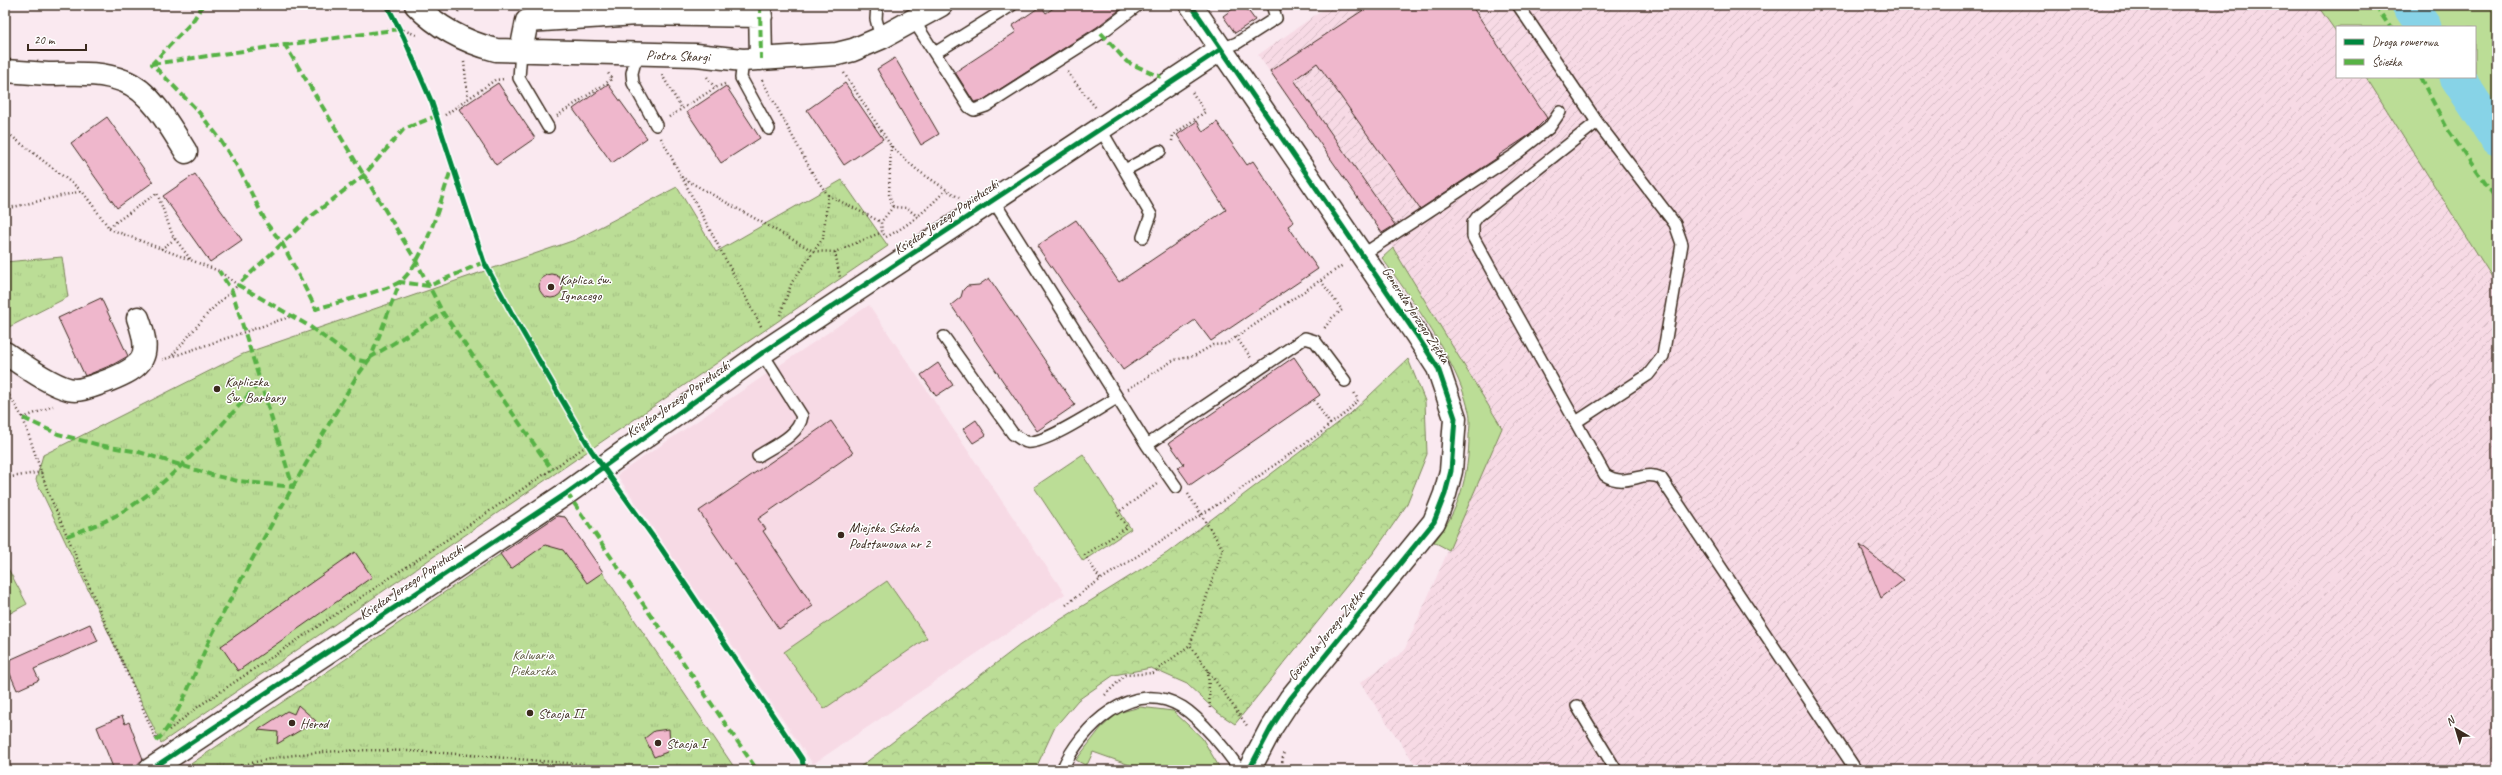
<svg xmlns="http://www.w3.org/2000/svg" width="2502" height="775" font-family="Caveat,sans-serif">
	<defs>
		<pattern id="industrial-furrows" width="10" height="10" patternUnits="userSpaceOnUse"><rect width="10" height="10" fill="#f7dae5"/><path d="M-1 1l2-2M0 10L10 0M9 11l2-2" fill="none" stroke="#d5bbc4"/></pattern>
		<pattern id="forest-crowns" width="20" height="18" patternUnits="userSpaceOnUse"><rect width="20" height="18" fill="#bbdd96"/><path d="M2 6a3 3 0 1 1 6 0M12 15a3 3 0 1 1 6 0" fill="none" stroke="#a2be81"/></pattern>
		<pattern id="park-tufts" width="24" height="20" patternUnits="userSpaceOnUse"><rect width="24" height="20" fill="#bbdd96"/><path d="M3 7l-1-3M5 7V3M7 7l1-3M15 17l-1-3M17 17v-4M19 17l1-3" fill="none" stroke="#a2be81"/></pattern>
	</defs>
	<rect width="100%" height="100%" fill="#fae9f0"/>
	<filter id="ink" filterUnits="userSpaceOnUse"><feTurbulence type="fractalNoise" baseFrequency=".025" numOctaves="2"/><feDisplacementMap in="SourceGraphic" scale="8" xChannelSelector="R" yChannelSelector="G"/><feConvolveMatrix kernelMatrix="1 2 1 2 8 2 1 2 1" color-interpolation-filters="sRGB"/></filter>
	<g filter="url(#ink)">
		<path fill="#f7dae5" d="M869,305L1065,594L813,764L617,475Z"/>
		<path fill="url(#industrial-furrows)" d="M1330,5H2317L2337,33V77H2366L2497,285V770H1419L1360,683L1404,651L1502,428L1393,248L1258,55Z"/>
		<path fill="#bbdd96" stroke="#7b845a" d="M2317,5H2397L2412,27H2337V33Z
			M2423,5H2497V119L2470,77H2475V27H2437Z
			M2366,77H2445L2497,155V285Z
			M1393,248L1502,428L1449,550L1434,542C1459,512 1469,475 1469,435C1470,426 1471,416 1468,408C1457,361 1411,298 1382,258Z
			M1083,454L1131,529L1083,561L1034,487Z
			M5,563L27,604L5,616Z
			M887,581L927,638L824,709L784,652Z
			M1140,707L1173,711L1202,738L1221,770H1144L1093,752L1088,763L1085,765L1076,760L1101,728L1118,713Z"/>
		<path fill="url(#forest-crowns)" stroke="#7b845a" d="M1408,359L1425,401L1427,454L1406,506L1374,552L1235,724L1217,712L1187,684L1151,668L1114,675L1078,700L1055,727L1035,770H856L1020,645L1167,553L1350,414Z"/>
		<path fill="url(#park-tufts)" stroke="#7b845a" d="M842,180L888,246L161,743L36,480L43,455L243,354L575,240L677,187L716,252Z
			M62,257L68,297L9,327L5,292V262Z
			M557,516L565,517L736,770H182Z"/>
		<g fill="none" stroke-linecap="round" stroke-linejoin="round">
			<path stroke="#87d3e7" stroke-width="35" d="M2409,5L2424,27
				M2457,77L2497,138"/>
		</g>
		<path fill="#efb7cc" stroke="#3b2a1e" d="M1058,5H1126L1097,27L983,100L974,102L955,72L1016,32L1012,26L1041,6L1046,13Z
			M1238,5H1244L1255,20L1235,33L1223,16Z
			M1371,5H1471L1547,118L1531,134L1499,155L1500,156L1420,209L1317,63L1294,80L1395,225L1382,233L1270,71Z
			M895,58L939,134L921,145L877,69Z
			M498,83L535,138L496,165L459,109Z
			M845,83L883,139L844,165L807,110Z
			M608,84L647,138L612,163L573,109Z
			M726,86L760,138L721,163L687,112Z
			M107,117L153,182L117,208L71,143Z
			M1197,121L1203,132L1217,122L1247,165L1253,161L1294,222L1288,226L1318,269L1211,341L1195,320L1123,370L1037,246L1076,220L1119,282L1226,210L1177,135Z
			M195,174L242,240L210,262L163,196Z
			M539 286a12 12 0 1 1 24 0a12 12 0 1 1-24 0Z
			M989,278L1075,405L1037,431L951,305L961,297L963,290L967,286L979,285Z
			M101,298L128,356L114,364L85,376L58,318Z
			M1294,357L1320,395L1190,485L1178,468L1184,464L1169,443Z
			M938,363L953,385L936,396L921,375Z
			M976,420L986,435L973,443L963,429Z
			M831,421L853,453L758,519L766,529L763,531L813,606L779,629L699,511Z
			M557,516L565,517L603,572L587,583L563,550L545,545L511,569L500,554Z
			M1860,545L1904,580L1881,598Z
			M355,552L372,577L238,671L221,646Z
			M90,624L98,641L34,669L39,680L17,690L5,662Z
			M298,705L316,721L277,744L278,732L258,730L287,711L294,714Z
			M122,716L125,724L129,722L143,759L131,770H114L97,727Z
			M669,729L670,747L667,752L654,757L645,738L654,731Z"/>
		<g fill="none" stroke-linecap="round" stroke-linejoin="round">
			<defs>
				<path id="service" d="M877,5L876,19L881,38
					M1518,5L1597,122L1675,224L1682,244L1663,356L1648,375L1576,422
					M914,21L969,107L974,110L986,106L1101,33L1138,5
					M1221,49L1237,43L1276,18L1272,5
					M521,51L519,78L548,127
					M935,53L1012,5
					M637,54L632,73L633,83L656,125
					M743,60L741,78L769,129
					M1597,122L1478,216L1473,223V237L1605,475C1627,489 1641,469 1661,478L1856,770
					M1101,130L1151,215L1143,237
					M1125,170L1160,151
					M993,200L1147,445L1176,487
					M1362,255L1516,154L1549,128L1560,112
					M944,337L1013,434C1017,436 1022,441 1027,442C1045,445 1099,408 1117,398
					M1147,445L1305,338L1315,341L1345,381
					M758,456C773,446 799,436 802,416L762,353
					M1577,706L1616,770
					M1062,770C1081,727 1132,677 1182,707C1201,719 1227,751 1240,770"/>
				<path id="minor" d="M416,5C438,28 465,42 496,50L696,55L743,60L837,54L853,50L881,38L941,5
					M760,5L761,59
					M521,51L527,21L637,14L761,16
					M5,71C19,72 34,73 48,74C74,74 99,71 124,81C151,91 171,128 186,152
					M5,353C20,363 57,390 75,390C85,390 98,384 107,381C145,366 152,357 138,318
					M150,770L567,493L762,353L1221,49"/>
				<path id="tertiary" d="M1191,5L1416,334L1438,368L1455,418L1451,471L1445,494L1434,522L1290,699L1271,728L1249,770"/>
			</defs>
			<use href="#service" stroke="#3b2a1e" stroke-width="14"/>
			<use href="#minor" stroke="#3b2a1e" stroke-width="25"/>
			<use href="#tertiary" stroke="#3b2a1e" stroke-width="25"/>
			<path stroke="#3b2a1e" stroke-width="2.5" stroke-dasharray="1 3" stroke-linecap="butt" d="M458,12L461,5
				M400,29L417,35
				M464,62L468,98
				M1067,72L1096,108
				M844,73L891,146L917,170L959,198
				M662,75L682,109
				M707,77L715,88
				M762,80L813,174L828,195L823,238L792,282L780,315
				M445,115L495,80L504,79
				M557,116L612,79L608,73
				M669,117L715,88L727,83
				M5,131L82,191L110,229L219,271L238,285L209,312L171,357L162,360
				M661,138L762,328
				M1172,141L1173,135L1205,112L1192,92
				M891,146L889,194L893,207
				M681,177L813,251L835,252L882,232
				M828,195L881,222
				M5,209L82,191
				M918,217L907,208L893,207L881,222L882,232L886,237C910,225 927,209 946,190
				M109,227L157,193L173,236L191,260
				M161,249L175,239
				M835,252L840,277
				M1321,281L1342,310L1332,318L1323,330
				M1236,337L1251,358
				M171,357L292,316
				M5,389L23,418L48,492L157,741
				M1128,389L1174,360L1194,356L1213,345L1226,344L1343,265
				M23,418L53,406
				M1330,424L1346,413L1358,400L1354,392
				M5,478L42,472
				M1188,494L1223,549L1190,645L1248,727
				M1100,579L1085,555L1127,527L1117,513L1157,484
				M1066,605L1086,589L1232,495L1323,431L1330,424L1314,400
				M1208,671L1210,709
				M1105,695L1125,675L1153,673L1190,645
				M169,730L199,706L588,445
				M225,770C342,734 464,757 583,764L597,770
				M537,770L542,762
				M1281,770L1284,751"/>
			<use href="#service" stroke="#fff" stroke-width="11"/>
			<use href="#minor" stroke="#fff" stroke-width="22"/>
			<use href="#tertiary" stroke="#fff" stroke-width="22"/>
			<path stroke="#57b245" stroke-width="4" stroke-dasharray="8 4" stroke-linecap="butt" d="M203,5L192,22L152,64L197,110L217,135L239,169L267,224L282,243L316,309C331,304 392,289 401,281C426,260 441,198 452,167
				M760,5L761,59
				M2375,5L2390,27
				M1101,33L1127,62L1161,77
				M285,45L400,29
				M152,64L285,45L416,261L443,313
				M2420,77L2448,130L2497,200
				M484,262L429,286L400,282L371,357L443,313L552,470
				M367,362L354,359L309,326L238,285L309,218L364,175L404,129L436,116
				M23,418L58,434L99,445L139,452L212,475L238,481L293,487L232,291L219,271
				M567,493L757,770
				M67,536C83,530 100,524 115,516C167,488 221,426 260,382
				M156,741C178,723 200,657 215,629C259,544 307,462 355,379L371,357"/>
			<defs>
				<path id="cycleway" d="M387,5L404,38L432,103L484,262L511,312L591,450L661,548L802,759L804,770
					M1191,5L1416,334L1438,368L1455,418L1451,471L1445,494L1434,522L1290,699L1271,728L1249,770
					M150,770L567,493L762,353L1221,49"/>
			</defs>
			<use href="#cycleway" stroke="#fff" stroke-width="8"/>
			<use href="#cycleway" stroke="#00873e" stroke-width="5"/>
		</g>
	</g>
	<g fill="#3b2a1e" stroke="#fff" stroke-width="1.5">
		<circle cx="551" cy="287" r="4"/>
		<circle cx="217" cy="389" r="4"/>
		<circle cx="841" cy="535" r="4"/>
		<circle cx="530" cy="713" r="4"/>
		<circle cx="292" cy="723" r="4"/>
		<circle cx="658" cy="743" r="4"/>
	</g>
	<g text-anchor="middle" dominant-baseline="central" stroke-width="3" stroke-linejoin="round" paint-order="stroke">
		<g font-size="14" fill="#3b2a1e" stroke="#fff">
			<text transform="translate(678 56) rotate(2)">Piotra Skargi</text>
			<text transform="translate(946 217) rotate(-34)">Księdza Jerzego Popiełuszki</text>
			<text transform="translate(1416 315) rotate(57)">Generała Jerzego Ziętka</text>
			<text transform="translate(678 399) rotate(-35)">Księdza Jerzego Popiełuszki</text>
			<text transform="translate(411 582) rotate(-34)">Księdza Jerzego Popiełuszki</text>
			<text transform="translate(1326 635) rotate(-51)">Generała Jerzego Ziętka</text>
		</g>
		<g font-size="14" fill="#3b2a1e" stroke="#fff" text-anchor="start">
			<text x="559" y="279">Kaplica św.<tspan x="559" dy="16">Ignacego</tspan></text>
			<text x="225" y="381">Kapliczka<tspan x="225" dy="16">Św. Barbary</tspan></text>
			<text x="849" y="527">Miejska Szkoła<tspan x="849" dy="16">Podstawowa nr 2</tspan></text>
			<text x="538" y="713">Stacja II</text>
			<text x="300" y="723">Herod</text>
			<text x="666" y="743">Stacja I</text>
		</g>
		<g font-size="14" fill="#5b573c" stroke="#fff">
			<text x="533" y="654">Kalwaria<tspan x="533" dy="16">Piekarska</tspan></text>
		</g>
	</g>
	<rect width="2502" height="775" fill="none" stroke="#fff" stroke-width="20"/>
	<rect x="10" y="10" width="2482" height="755" fill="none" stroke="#3b2a1e" stroke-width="1.5" filter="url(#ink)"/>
	<rect x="2336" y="26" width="140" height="52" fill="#ffffff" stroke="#b1aaa5"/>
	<rect x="2344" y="39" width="20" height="6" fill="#00873e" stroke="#b1aaa5"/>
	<text x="2372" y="46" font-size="12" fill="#3b2a1e">Droga rowerowa</text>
	<rect x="2344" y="59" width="20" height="6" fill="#57b245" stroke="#b1aaa5"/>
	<text x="2372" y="66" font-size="12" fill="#3b2a1e">Ścieżka</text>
	<g transform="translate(2456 729) rotate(322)" stroke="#ffffff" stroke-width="3" paint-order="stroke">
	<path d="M0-3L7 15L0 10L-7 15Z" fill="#3b2a1e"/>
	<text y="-6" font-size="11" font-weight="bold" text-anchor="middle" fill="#3b2a1e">N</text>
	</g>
	<path d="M28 44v6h58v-6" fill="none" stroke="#3b2a1e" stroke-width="2"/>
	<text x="34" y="44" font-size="12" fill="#3b2a1e" stroke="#ffffff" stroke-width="3" paint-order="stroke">20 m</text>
</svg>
